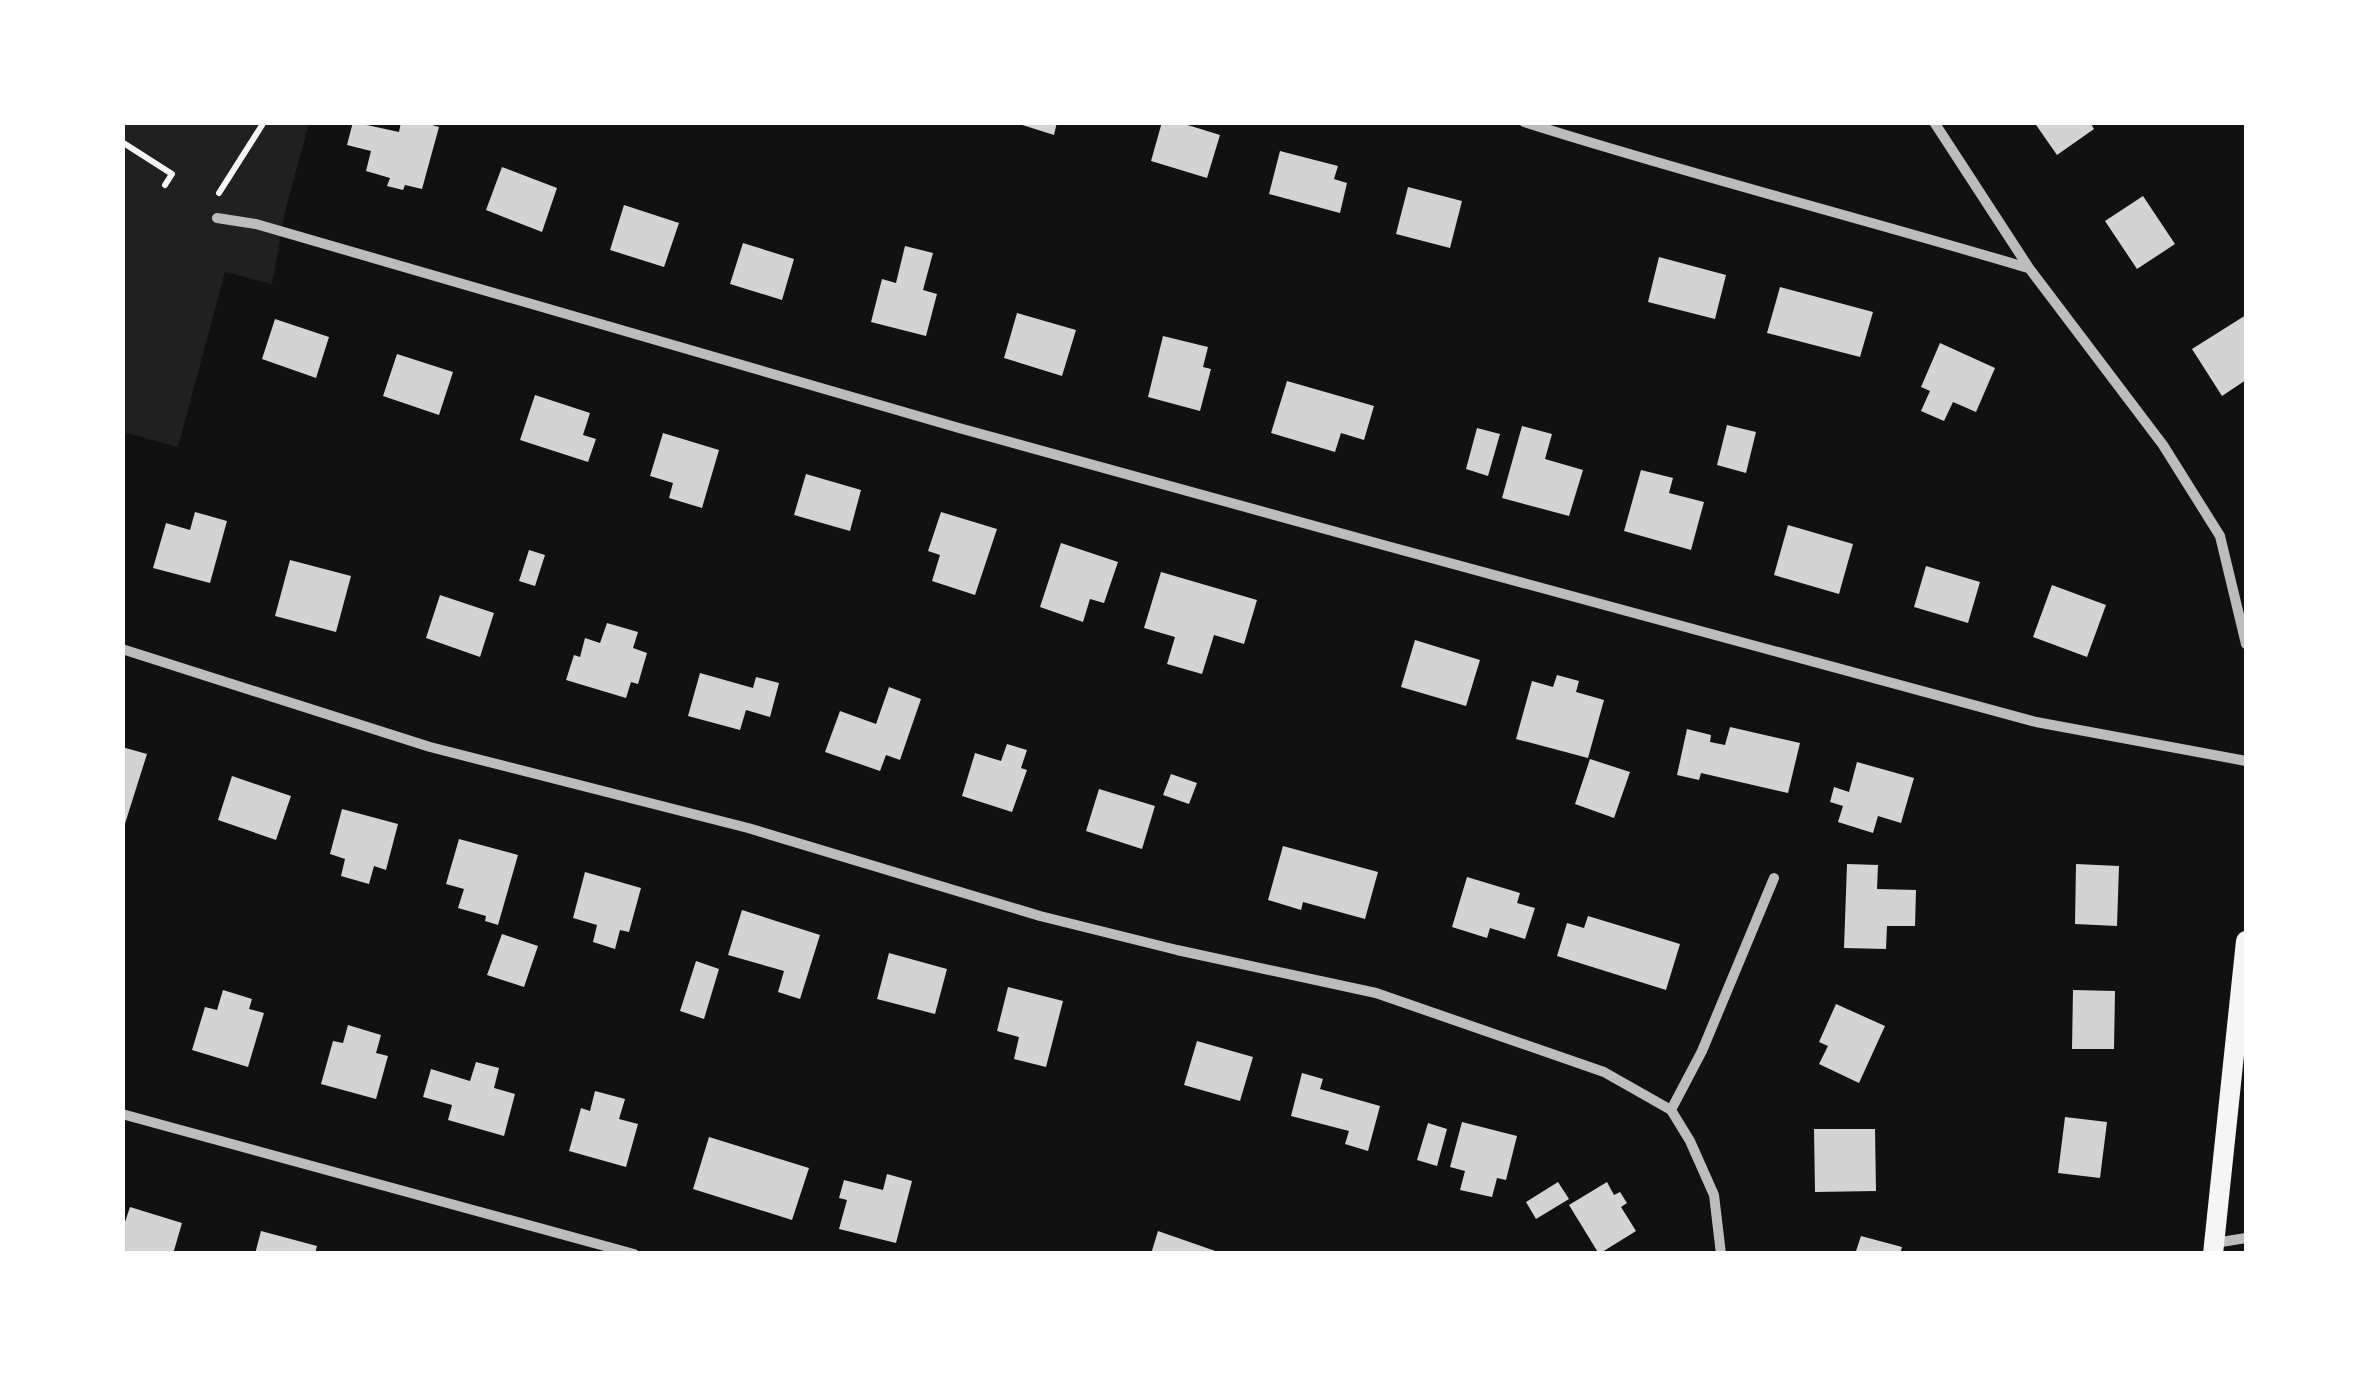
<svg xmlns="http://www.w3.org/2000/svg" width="2369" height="1376" font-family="Inter,sans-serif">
	<rect width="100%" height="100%" fill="#111"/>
	<path fill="#202020" d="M122,123H309L285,212L272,284L225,272L178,447L123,432Z"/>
	<path fill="#d3d3d3" d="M353,122L399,132L401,122H422L439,127L422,189L405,185L403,190L387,186L390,178L366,171L371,151L347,145Z
		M1013,122H1057L1054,135Z
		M1162,122H1178L1220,135L1207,178L1151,161Z
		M2034,122H2090L2094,129L2057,155Z
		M1280,151L1338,166L1334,179L1347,183L1340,213L1269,194Z
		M502,167L557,188L542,232L486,210Z
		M1408,187L1462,201L1450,248L1396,234Z
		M2143,196L2175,244L2137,269L2105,221Z
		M624,205L679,223L664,267L610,250Z
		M743,243L794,259L782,300L730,284Z
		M905,246L933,253L923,290L937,294L926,336L871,322L882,279L896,283Z
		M1659,257L1726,275L1715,319L1648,302Z
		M1780,287L1873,312L1860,357L1767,333Z
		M1017,313L1076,330L1062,376L1004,358Z
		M2246,315V380L2222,396L2192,349Z
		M275,319L329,337L316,378L262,359Z
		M1163,336L1208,347L1203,367L1211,369L1200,411L1148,397Z
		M1940,343L1995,368L1976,412L1953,402L1944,421L1921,411L1930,391L1921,387Z
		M397,354L453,372L439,415L383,396Z
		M1287,381L1374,406L1364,440L1341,433L1335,452L1271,433Z
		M535,395L590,413L583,435L596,439L588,462L520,440Z
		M1727,425L1756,432L1746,473L1717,465Z
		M1522,426L1552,434L1545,459L1583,470L1569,516L1502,498Z
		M1477,428L1500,434L1488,476L1466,469Z
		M663,433L719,450L702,508L669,498L673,483L650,476Z
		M1641,470L1673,478L1669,493L1704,502L1691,550L1624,531Z
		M806,474L861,490L850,531L794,515Z
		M195,512L227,521L210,583L153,568L166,523L190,530Z
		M941,512L997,529L975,595L932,581L940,555L928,551Z
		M1788,525L1853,544L1839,594L1774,575Z
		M1061,543L1118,562L1104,603L1090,599L1083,622L1040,607Z
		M529,550L545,555L535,586L519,581Z
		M290,560L351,576L336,632L275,616Z
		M1926,566L1980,582L1968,623L1914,607Z
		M1161,572L1257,600L1244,644L1214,635L1202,674L1167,664L1175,637L1144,628Z
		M2052,585L2106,605L2087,657L2033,637Z
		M440,595L494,613L480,657L426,638Z
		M607,623L638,632L633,648L647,653L638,684L631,682L626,698L566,680L574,655L580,657L585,638L600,643Z
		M1415,640L1480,660L1466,706L1401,687Z
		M700,673L753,688L756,677L779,683L770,717L746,710L740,730L688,716Z
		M1557,675L1579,681L1576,692L1604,700L1588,758L1516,739L1532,681L1553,687Z
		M889,687L921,699L900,760L886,755L880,771L825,752L840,711L876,724Z
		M1730,727L1800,743L1788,793L1701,773L1699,780L1677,775L1687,729L1711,735L1710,742L1725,745Z
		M1007,744L1027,750L1021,768L1027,770L1012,812L962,796L975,753L1001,761Z
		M122,747L147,754L123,830H122Z
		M1590,759L1630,772L1614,818L1575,804Z
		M1857,762L1914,778L1901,823L1878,816L1873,833L1838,822L1843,806L1830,802L1834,787L1849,792Z
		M1171,774L1197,783L1189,804L1163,795Z
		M232,776L291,796L276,840L218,820Z
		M1099,789L1155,806L1142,849L1086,831Z
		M342,809L398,824L386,870L374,866L369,884L341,876L345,859L330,854Z
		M459,839L518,855L498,925L485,921L486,916L458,908L464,889L446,884Z
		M1283,846L1378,872L1365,919L1303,902L1301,910L1268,900Z
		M1847,864L1878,865L1877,889L1916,890L1915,926H1887L1886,949L1844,948Z
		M2076,864L2119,866L2117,926L2075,924Z
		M585,872L641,888L629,932L620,930L615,949L593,942L597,925L573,918Z
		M1467,877L1520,893L1517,903L1535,908L1525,939L1490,928L1487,938L1452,927Z
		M742,910L820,935L800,999L778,992L784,971L728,955Z
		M1588,916L1680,944L1666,990L1557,956L1567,923L1584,928Z
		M502,934L538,946L524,987L487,975Z
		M889,953L947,969L935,1014L877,999Z
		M696,961L719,969L704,1019L680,1011Z
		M1008,987L1063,1001L1046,1067L1014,1059L1019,1037L997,1031Z
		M223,990L252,999L249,1009L264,1013L248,1067L192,1050L205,1007L217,1010Z
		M2073,990L2115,991L2114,1049H2072Z
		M1836,1004L1885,1026L1859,1083L1819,1064L1828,1046L1819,1042Z
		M348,1025L381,1035L376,1053L388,1056L376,1099L321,1084L333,1041L343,1043Z
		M1197,1041L1253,1057L1240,1101L1184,1085Z
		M476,1062L499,1068L494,1088L515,1094L504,1136L448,1120L452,1105L423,1097L431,1069L470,1081Z
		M1302,1073L1323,1079L1320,1089L1380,1106L1368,1151L1345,1144L1349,1131L1291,1116Z
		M595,1091L625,1099L619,1119L638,1124L626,1167L569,1151L581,1108L590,1111Z
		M2065,1117L2107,1122L2100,1178L2058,1173Z
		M1462,1122L1517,1136L1506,1180L1497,1178L1492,1197L1460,1190L1465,1171L1450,1167Z
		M1428,1123L1447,1129L1437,1166L1417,1160Z
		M1814,1129H1875L1876,1191L1815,1192Z
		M709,1137L809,1168L792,1220L693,1189Z
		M887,1174L912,1181L896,1243L839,1229L847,1200L839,1198L844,1180L883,1190Z
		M1558,1182L1569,1199L1536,1219L1526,1202Z
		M1607,1182L1614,1195L1620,1192L1627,1203L1621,1207L1636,1231L1599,1254L1569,1205Z
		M130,1207L182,1223L173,1254L122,1252V1231Z
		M261,1231L317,1246L315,1254H255Z
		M1158,1231L1221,1253V1254H1151Z
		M1861,1236L1902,1247L1900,1254H1855Z"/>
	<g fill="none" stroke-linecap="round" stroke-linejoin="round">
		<path stroke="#f5f5f5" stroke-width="6" d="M122,142L172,174L165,185
			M219,193L264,122"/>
		<path stroke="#bcbcbc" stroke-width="10" d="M1524,122C1691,175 1861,218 2028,268
			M1934,122L2029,268L2163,445L2220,536L2246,644
			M217,218L256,224L959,428L1387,546L2036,722L2246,761
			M122,649L430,747L748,828L1040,916L1177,950L1376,993L1604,1072L1671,1110L1690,1141L1714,1195L1721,1254
			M1671,1110L1702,1051L1774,878
			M122,1114L634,1254
			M2215,1243L2246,1238"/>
		<path stroke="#f5f5f5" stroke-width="20" d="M2213,1254L2246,941"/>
	</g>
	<rect width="2369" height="1376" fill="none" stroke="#ffffff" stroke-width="250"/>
</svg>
